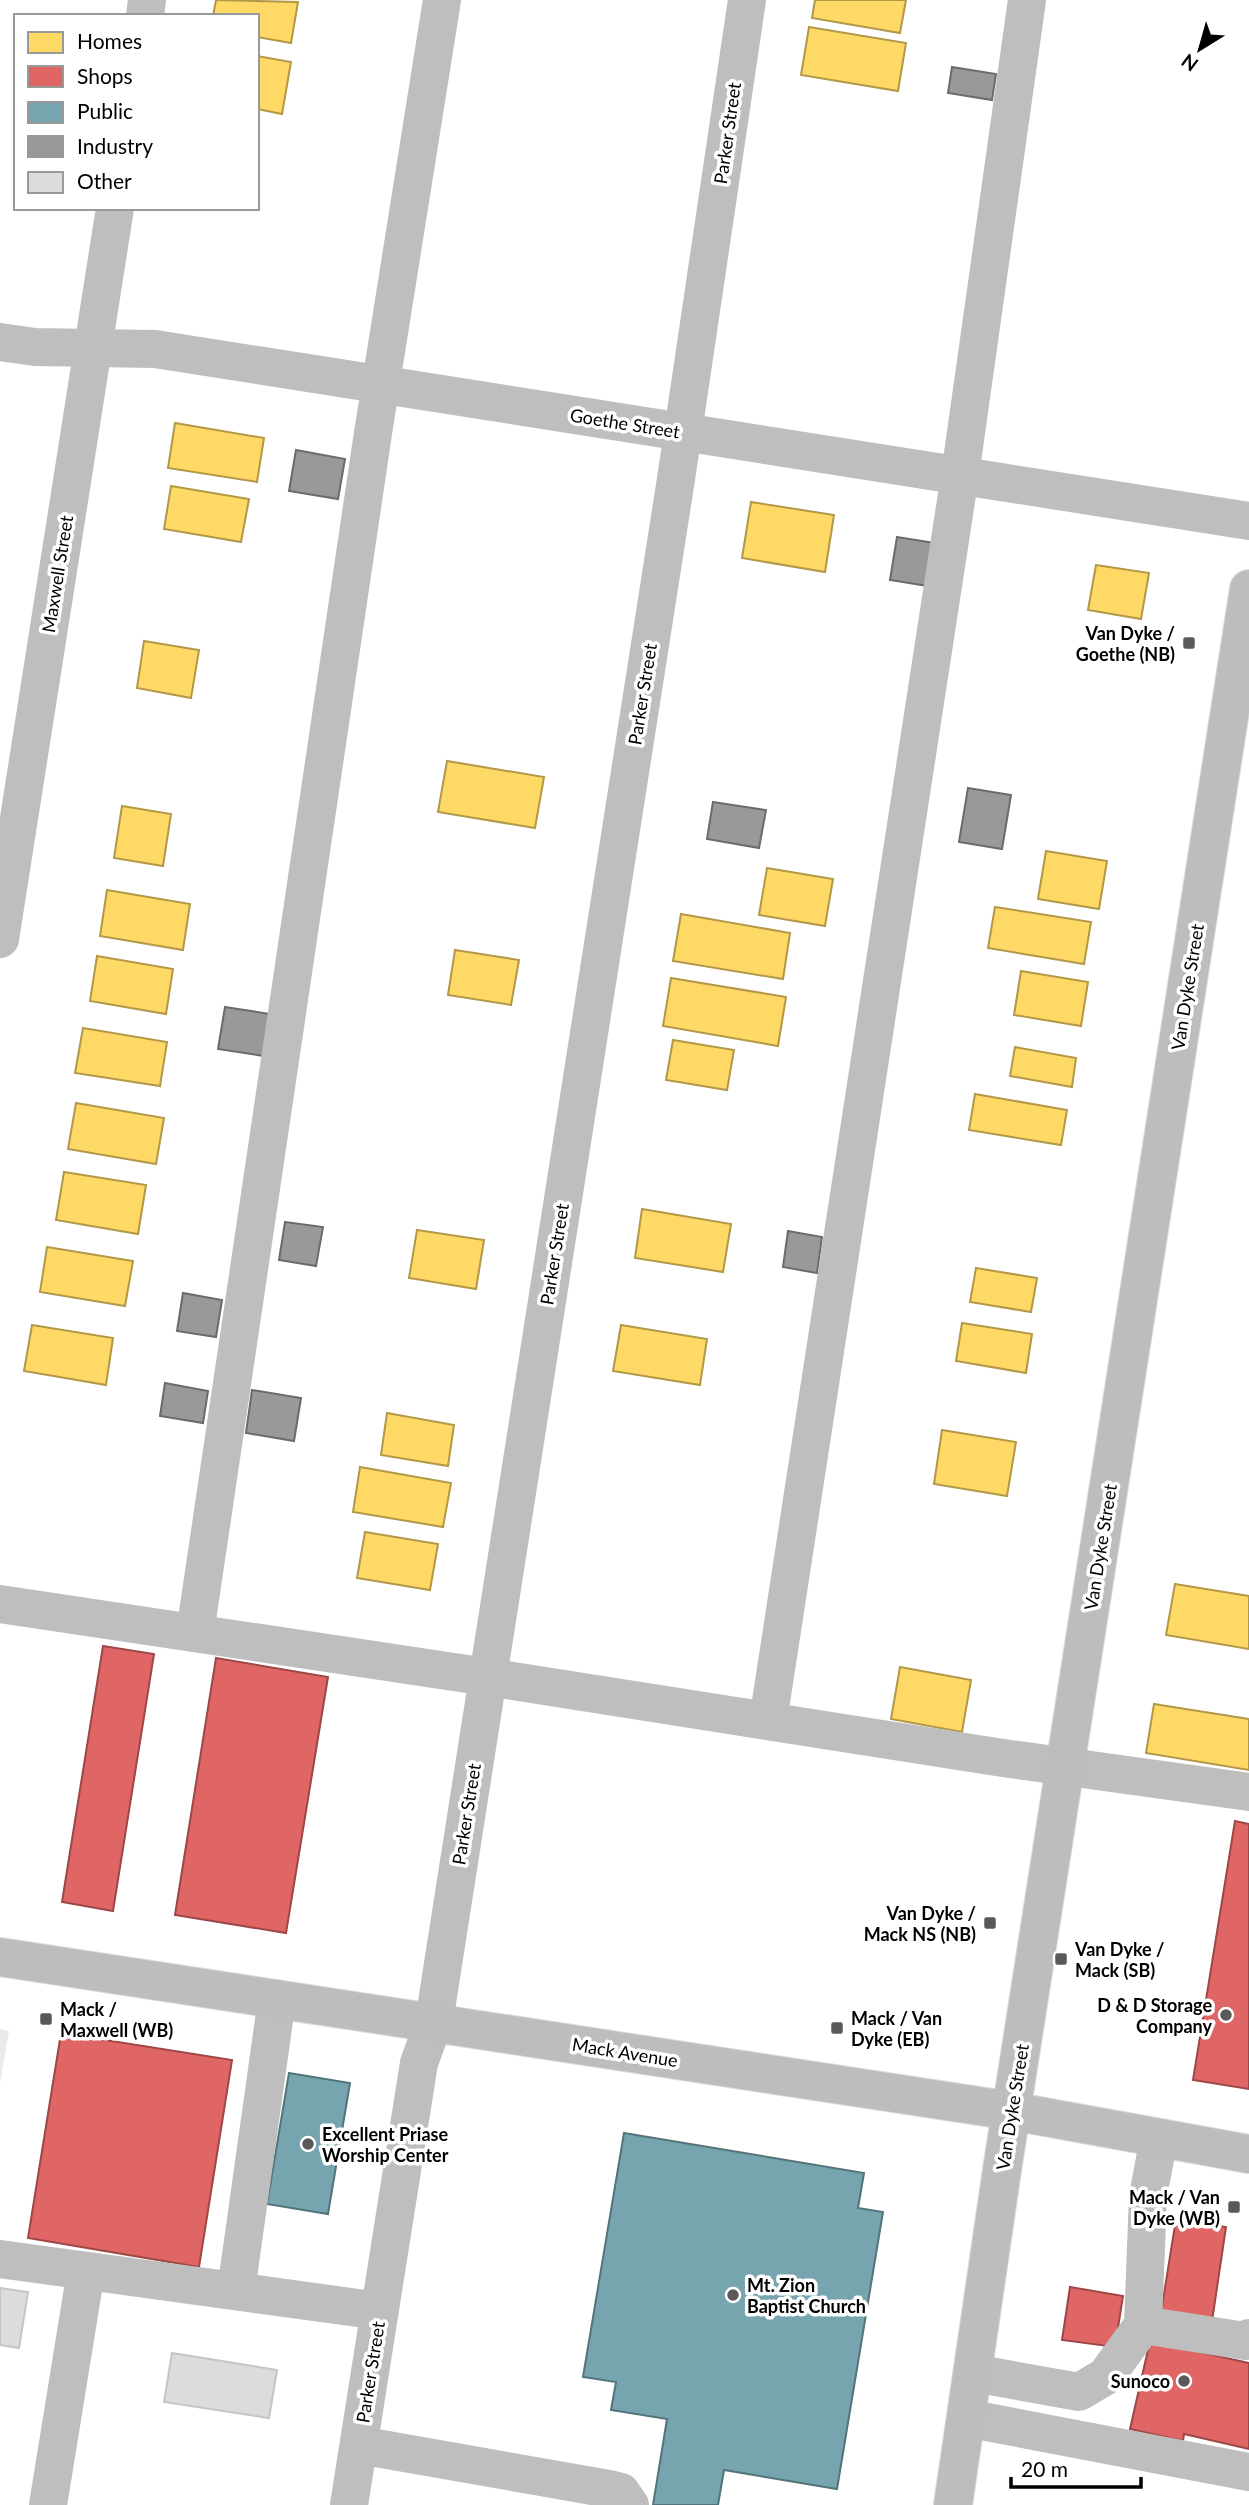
<svg xmlns="http://www.w3.org/2000/svg" width="1249" height="2505" font-family="Lato,sans-serif">
	<rect width="100%" height="100%" fill="#fff"/>
	<path fill="#eaeaea" d="M0,2029L9,2031L0,2083Z"/>
	<path fill="#ffd966" stroke="#b29847" stroke-width="2" d="M216,0L298,2L291,43L257,37V16H213Z
		M815,0H906L900,33L812,18Z
		M809,27L906,43L898,91L801,75Z
		M257,56L291,62L282,114L257,109Z
		M175,423L264,438L257,482L168,468Z
		M171,486L249,499L241,542L164,529Z
		M751,502L834,515L825,572L742,558Z
		M1096,565L1149,573L1141,619L1088,610Z
		M144,641L199,650L191,698L137,688Z
		M447,761L544,777L535,828L438,812Z
		M122,806L171,814L163,866L114,858Z
		M1046,851L1107,861L1099,909L1038,899Z
		M767,868L833,879L825,926L759,915Z
		M107,890L190,904L183,950L100,936Z
		M995,907L1091,922L1084,964L988,948Z
		M681,914L790,933L783,979L673,961Z
		M455,950L519,960L511,1005L448,995Z
		M97,956L173,969L166,1014L90,1001Z
		M1021,971L1088,982L1081,1026L1014,1015Z
		M671,978L786,997L778,1046L663,1026Z
		M83,1028L167,1042L160,1086L75,1073Z
		M673,1040L734,1050L727,1090L666,1080Z
		M1015,1047L1076,1058L1072,1087L1010,1076Z
		M975,1094L1067,1110L1061,1145L969,1130Z
		M76,1103L164,1118L156,1164L68,1149Z
		M64,1172L146,1185L138,1234L56,1220Z
		M642,1209L731,1224L723,1272L635,1258Z
		M417,1230L484,1240L476,1289L409,1278Z
		M47,1247L133,1261L125,1306L40,1292Z
		M976,1268L1037,1278L1031,1312L970,1302Z
		M962,1323L1032,1334L1026,1373L956,1361Z
		M32,1325L113,1338L106,1385L24,1371Z
		M621,1325L707,1339L700,1385L613,1371Z
		M387,1413L454,1425L448,1466L381,1455Z
		M942,1430L1016,1442L1007,1496L934,1484Z
		M360,1467L451,1483L443,1527L353,1512Z
		M365,1532L438,1544L430,1590L357,1578Z
		M1175,1584L1249,1596V1649L1166,1635Z
		M900,1667L971,1680L962,1732L891,1719Z
		M1154,1704L1249,1719V1770L1146,1753Z"/>
	<path fill="#e06666" stroke="#9d4747" stroke-width="2" d="M103,1646L154,1654L113,1911L62,1902Z
		M216,1658L328,1677L286,1933L175,1915Z
		M1235,1821L1249,1824V2089L1193,2080Z
		M61,2033L232,2060L199,2267L28,2238Z
		M1176,2219L1226,2227L1211,2328L1160,2319Z
		M1070,2287L1123,2296L1115,2347L1062,2340Z
		M1150,2341L1249,2363V2449L1184,2434L1183,2441L1130,2429Z"/>
	<path fill="#76a5af" stroke="#53747a" stroke-width="2" d="M289,2073L350,2083L328,2214L267,2204Z
		M624,2133L864,2173L858,2208L883,2212L837,2489L724,2470L718,2505H653L667,2419L611,2410L616,2382L583,2377Z"/>
	<path fill="#999" stroke="#6b6b6b" stroke-width="2" d="M952,67L996,74L992,100L948,93Z
		M296,450L345,459L338,499L289,491Z
		M897,537L935,543L928,586L890,580Z
		M968,788L1011,795L1002,849L959,842Z
		M713,802L766,810L759,848L707,839Z
		M225,1007L270,1014L264,1056L218,1049Z
		M285,1222L323,1227L316,1266L279,1260Z
		M788,1231L822,1237L817,1273L783,1267Z
		M183,1293L222,1300L216,1337L177,1331Z
		M165,1383L208,1391L203,1423L160,1416Z
		M252,1390L301,1398L294,1441L246,1433Z"/>
	<path fill="#dcdcdc" stroke="#c5c5c5" stroke-width="2" d="M0,2288L28,2292L19,2348L0,2345Z
		M172,2353L277,2370L269,2418L164,2402Z"/>
	<g fill="none" stroke-linecap="round" stroke-linejoin="round">
		<defs>
			<path id="major" d="M0,1957L1012,2111L1249,2154
				M953,2505L1002,2170L1249,589"/>
		</defs>
		<use href="#major" stroke="#dbdbdb" stroke-width="40"/>
		<path stroke="#bebebe" stroke-width="38" d="M145,16L147,0
			M0,342L35,347L155,349L1249,521
			M0,939L115,208
			M0,1604L487,1677L1003,1758L1249,1792
			M195,1633L373,433L442,0
			M768,1721L960,475L1027,0
			M0,2259L380,2311
			M236,2291L277,1999
			M1143,2325L1148,2196L1159,2138
			M973,2373L1079,2392L1106,2376L1143,2325L1245,2341L1249,2338
			M966,2418L1249,2472
			M359,2445L609,2489L621,2492L630,2505
			M48,2505L86,2271
			M349,2505L419,2063L434,2022L443,1964L676,479L747,0"/>
		<use href="#major" stroke="#bdbdbd" stroke-width="38"/>
	</g>
	<g fill="#595959" stroke="#fff" stroke-width="2.5">
		<rect x="1182" y="636" width="14" height="14" rx="3.5"/>
		<rect x="983" y="1916" width="14" height="14" rx="3.5"/>
		<rect x="1054" y="1952" width="14" height="14" rx="3.5"/>
		<circle cx="1226" cy="2015" r="7"/>
		<rect x="39" y="2012" width="14" height="14" rx="3.5"/>
		<rect x="830" y="2021" width="14" height="14" rx="3.5"/>
		<circle cx="308" cy="2144" r="7"/>
		<rect x="1227" y="2200" width="14" height="14" rx="3.5"/>
		<circle cx="733" cy="2295" r="7"/>
		<circle cx="1184" cy="2381" r="7"/>
	</g>
	<g text-anchor="middle" dominant-baseline="central" stroke-width="7" stroke-linejoin="round" paint-order="stroke">
		<g font-size="18" fill="#000" stroke="#fff">
			<text transform="translate(727 133) rotate(-82)">Parker Street</text>
			<text transform="translate(625 423) rotate(9)">Goethe Street</text>
			<text transform="translate(57 574) rotate(-81)">Maxwell Street</text>
			<text transform="translate(642 694) rotate(-81)">Parker Street</text>
			<text transform="translate(1187 987) rotate(-81)">Van Dyke Street</text>
			<text transform="translate(554 1254) rotate(-81)">Parker Street</text>
			<text transform="translate(1100 1547) rotate(-81)">Van Dyke Street</text>
			<text transform="translate(466 1814) rotate(-81)">Parker Street</text>
			<text transform="translate(625 2052) rotate(9)">Mack Avenue</text>
			<text transform="translate(1012 2107) rotate(-81)">Van Dyke Street</text>
			<text transform="translate(370 2372) rotate(-81)">Parker Street</text>
		</g>
		<g font-size="18" font-weight="bold" fill="#000" stroke="#fff" text-anchor="end">
			<text x="1175" y="633">Van Dyke /<tspan x="1175" dy="21">Goethe (NB)</tspan></text>
			<text x="976" y="1913">Van Dyke /<tspan x="976" dy="21">Mack NS (NB)</tspan></text>
			<text x="1075" y="1949" text-anchor="start">Van Dyke /<tspan x="1075" dy="21">Mack (SB)</tspan></text>
			<text x="1212" y="2005">D &amp; D Storage<tspan x="1212" dy="21">Company</tspan></text>
			<text x="60" y="2009" text-anchor="start">Mack /<tspan x="60" dy="21">Maxwell (WB)</tspan></text>
			<text x="851" y="2018" text-anchor="start">Mack / Van<tspan x="851" dy="21">Dyke (EB)</tspan></text>
			<text x="322" y="2134" text-anchor="start">Excellent Priase<tspan x="322" dy="21">Worship Center</tspan></text>
			<text x="1220" y="2197">Mack / Van<tspan x="1220" dy="21">Dyke (WB)</tspan></text>
			<text x="747" y="2285" text-anchor="start">Mt. Zion<tspan x="747" dy="21">Baptist Church</tspan></text>
			<text x="1170" y="2381">Sunoco</text>
		</g>
	</g>
	<rect x="14" y="14" width="245" height="196" fill="#ffffff" stroke="#999999" stroke-width="2"/>
	<rect x="28" y="32" width="35" height="21" fill="#ffd966" stroke="#999999" stroke-width="2"/>
	<text x="77" y="49" font-size="21" fill="#000000">Homes</text>
	<rect x="28" y="66" width="35" height="21" fill="#e06666" stroke="#999999" stroke-width="2"/>
	<text x="77" y="84" font-size="21" fill="#000000">Shops</text>
	<rect x="28" y="102" width="35" height="21" fill="#76a5af" stroke="#999999" stroke-width="2"/>
	<text x="77" y="119" font-size="21" fill="#000000">Public</text>
	<rect x="28" y="136" width="35" height="21" fill="#999999" stroke="#999999" stroke-width="2"/>
	<text x="77" y="154" font-size="21" fill="#000000">Industry</text>
	<rect x="28" y="172" width="35" height="21" fill="#dcdcdc" stroke="#999999" stroke-width="2"/>
	<text x="77" y="189" font-size="21" fill="#000000">Other</text>
	<g transform="translate(1200 49) rotate(217)" stroke="#ffffff" stroke-width="5" paint-order="stroke">
	<path d="M0-5L12 26L0 18L-12 26Z" fill="#000000"/>
	<text y="-10" font-size="19" font-weight="bold" text-anchor="middle" fill="#000000">N</text>
	</g>
	<path d="M1011 2477v10h130v-10" fill="none" stroke="#000000" stroke-width="3.5"/>
	<text x="1021" y="2477" font-size="21" fill="#000000" stroke="#ffffff" stroke-width="5" paint-order="stroke">20 m</text>
</svg>
